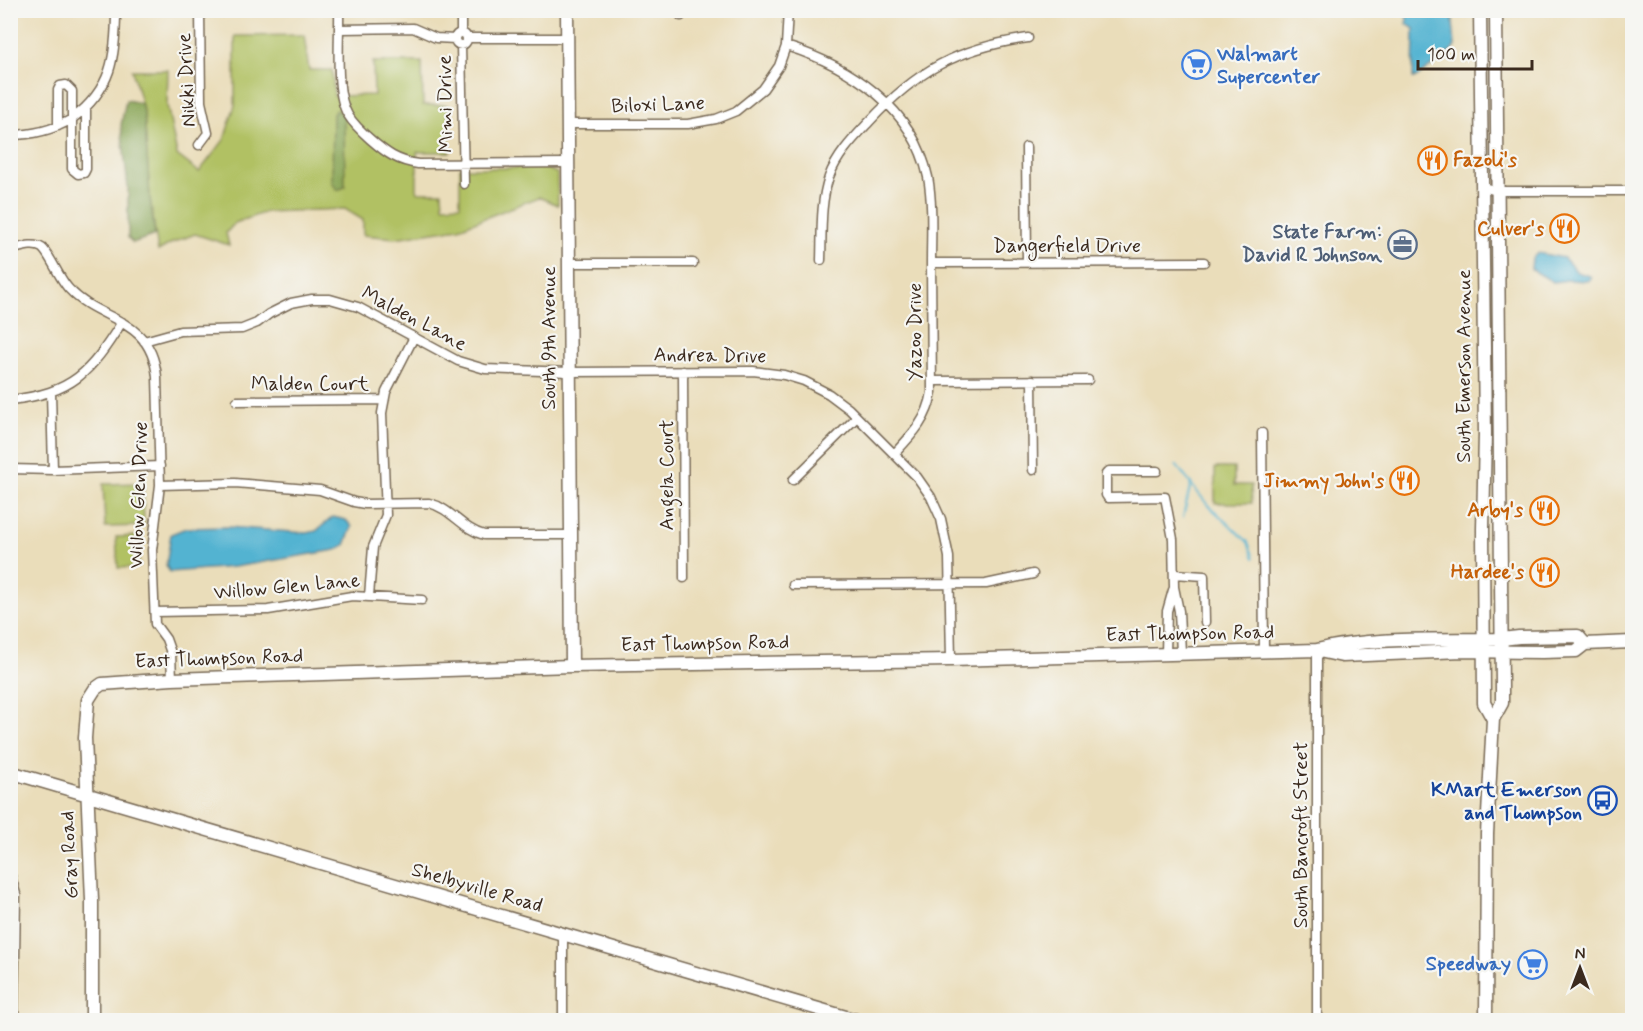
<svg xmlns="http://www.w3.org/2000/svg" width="1643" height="1031" font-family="Mynerve,sans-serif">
	<rect width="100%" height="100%" fill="#f6f6f2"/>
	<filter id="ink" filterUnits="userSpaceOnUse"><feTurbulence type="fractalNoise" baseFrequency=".0167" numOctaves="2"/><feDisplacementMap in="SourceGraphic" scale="12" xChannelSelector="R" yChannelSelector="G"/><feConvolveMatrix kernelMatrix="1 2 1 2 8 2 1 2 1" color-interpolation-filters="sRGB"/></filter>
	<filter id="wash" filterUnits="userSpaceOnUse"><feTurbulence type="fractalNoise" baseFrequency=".008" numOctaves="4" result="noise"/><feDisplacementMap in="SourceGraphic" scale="24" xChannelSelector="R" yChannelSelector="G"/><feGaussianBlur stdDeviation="1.35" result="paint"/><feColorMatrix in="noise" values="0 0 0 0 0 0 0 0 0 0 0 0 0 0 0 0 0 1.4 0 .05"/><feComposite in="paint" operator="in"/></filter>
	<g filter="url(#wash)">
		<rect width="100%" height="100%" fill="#eaddba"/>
		<path fill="#b1c164" stroke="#767641" stroke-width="1.5" d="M304,35L309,70H332L334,96L374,95L373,62H422L423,105H448L450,152H417V192H442L443,206L460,205V168H545L557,173L558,205L539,197L459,228L395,238L363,235V220L345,209L266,212L235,223L226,233L229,245L195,234L172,243L158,251L150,198L144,113L132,70H168L167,105L177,155L199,172L224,140L235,105V36Z
			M1215,468H1234V485H1251L1252,503H1215Z
			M143,483L144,526L105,527L103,484Z
			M138,536L139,567L118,568L116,537Z"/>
		<path fill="#8ca75a" stroke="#64683c" stroke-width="1.5" d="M126,100L141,103L144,113L150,198L155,235L133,243L128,238V188L121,125Z
			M336,110L344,114L345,187L337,190L332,182L333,114Z"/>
		<path fill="#52b3d1" stroke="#466e78" stroke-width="1.5" d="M1452,10L1455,46L1452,51L1437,59L1433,65L1416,78H1413L1414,29L1407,24L1408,19L1403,11Z
			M1538,253L1564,258L1577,272L1590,276L1591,279L1588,281L1568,280L1553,282L1531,269L1532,258Z
			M333,517L346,520L352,527L345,545L336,550L234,567L170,572L166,566L171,534L186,528L228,527L306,533L316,531Z"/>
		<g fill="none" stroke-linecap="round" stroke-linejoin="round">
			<path stroke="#52b3d1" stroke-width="2" d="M1176,465L1207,504L1248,542L1254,558
				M1183,517L1191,483"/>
		</g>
	</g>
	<g filter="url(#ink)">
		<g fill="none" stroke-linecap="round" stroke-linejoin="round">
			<defs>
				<path id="street" d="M339,10C340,39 334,92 348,115C354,125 362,132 370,139C386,153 397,161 418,164L567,163
					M681,10V16
					M340,29L413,28L436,38L455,39
					M461,32V10
					M455 39a6 6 0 1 1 12 0a6 6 0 1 1-12 0Z
					M467,38H567
					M461,45L464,184
					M786,46C850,66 913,107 928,177C933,205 931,235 931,264C931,307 932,350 932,392C928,419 912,435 894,454
					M86,107V169L84,173L78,174L72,169V119C112,89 116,57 116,10
					M567,124H688L716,119L736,111L763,89L779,66L786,46L788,10
					M10,135C33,135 53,130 72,119V91L66,85L60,86L58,90V126
					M199,145L208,133L201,102L200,10
					M1026,147L1027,262
					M1482,187L1498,191H1632
					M10,250C20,248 33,242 42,248C50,254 60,281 70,290C101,323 151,316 157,377L160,485L152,550L155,624L166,639L171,653L172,679
					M821,260C822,233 820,203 829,177C837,155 853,139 869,122C917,70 958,48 1028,38
					M568,263H693
					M931,263L1204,262
					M144,341L180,331L242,329L257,323L269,314L291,303L312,299H330L358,307L458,361L485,369L569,372L753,371L784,375L804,381L829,394L849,409L917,477L931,497L941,519L949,557L951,660
					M683,371L684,578
					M1032,380L1033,470
					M932,381L1088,380
					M51,392L53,470
					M10,400C73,393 90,373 122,322
					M237,401L383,400
					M1262,433L1264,651
					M10,469L53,470L160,466
					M1157,471H1109L1106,474V495L1108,498L1165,497L1173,539L1174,587L1179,611L1181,653
					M793,480L857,417
					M160,485L235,483L320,490L354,502L365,504L429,503C451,508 463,530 484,535H570
					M1174,574L1204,576L1205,622
					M793,585L986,584L1033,574
					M369,596L373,547L386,515L382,413L386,392L414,337
					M155,612L268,610L352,596L422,600
					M1317,650V1020
					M1166,654L1167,611L1173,590
					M10,873L16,894L14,1020
					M563,934V1020"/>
				<path id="secondary" d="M567,10L572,666
					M1319,651L1342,656L1462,651L1543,652L1576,651L1585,644L1632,642
					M10,772L856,1020
					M92,1020V900L85,738L88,700L95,689L102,684L172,679L572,666L951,660L1317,650C1373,636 1444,640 1502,639L1519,637L1578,636L1585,644"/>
				<path id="primary" d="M1480,10L1485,433L1483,529L1484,703L1493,719
					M1486,1020L1487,834L1493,719L1502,703V689L1496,10"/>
			</defs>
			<use href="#street" stroke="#786955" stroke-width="11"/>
			<use href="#secondary" stroke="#786955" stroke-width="15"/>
			<use href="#primary" stroke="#786955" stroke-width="15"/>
			<use href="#street" stroke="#fff" stroke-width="8"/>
			<use href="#secondary" stroke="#fff" stroke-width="12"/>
			<use href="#primary" stroke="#fff" stroke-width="12"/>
		</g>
	</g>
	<defs>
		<symbol id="supermarket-ring" viewBox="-11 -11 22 22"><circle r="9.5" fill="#f6f6f2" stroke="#3f7fe0" stroke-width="1.5"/><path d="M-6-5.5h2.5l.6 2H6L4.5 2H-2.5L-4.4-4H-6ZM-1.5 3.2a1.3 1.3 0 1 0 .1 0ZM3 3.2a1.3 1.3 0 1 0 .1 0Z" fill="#3f7fe0"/></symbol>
		<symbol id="restaurant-ring" viewBox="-11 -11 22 22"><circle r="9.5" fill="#f6f6f2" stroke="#e8710a" stroke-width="1.5"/><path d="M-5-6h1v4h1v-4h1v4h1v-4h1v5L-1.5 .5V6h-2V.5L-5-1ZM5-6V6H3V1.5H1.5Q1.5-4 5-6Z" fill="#e8710a"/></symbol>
		<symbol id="office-ring" viewBox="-11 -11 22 22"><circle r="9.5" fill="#f6f6f2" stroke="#5c6f8a" stroke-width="1.5"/><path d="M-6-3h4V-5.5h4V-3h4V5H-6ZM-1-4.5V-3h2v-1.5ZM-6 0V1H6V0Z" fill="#5c6f8a"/></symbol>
		<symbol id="bus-ring" viewBox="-11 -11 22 22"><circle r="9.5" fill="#f6f6f2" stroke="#1a4fb4" stroke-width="1.5"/><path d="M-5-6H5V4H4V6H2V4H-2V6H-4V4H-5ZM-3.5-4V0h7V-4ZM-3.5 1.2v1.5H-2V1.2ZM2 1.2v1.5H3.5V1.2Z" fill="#1a4fb4"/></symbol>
	</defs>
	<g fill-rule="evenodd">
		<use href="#supermarket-ring" x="1180" y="48" width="33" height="33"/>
		<use href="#restaurant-ring" x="1416" y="144" width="33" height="33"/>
		<use href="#restaurant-ring" x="1548" y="212" width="33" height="33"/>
		<use href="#office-ring" x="1386" y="228" width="33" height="33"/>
		<use href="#restaurant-ring" x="1388" y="464" width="33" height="33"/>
		<use href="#restaurant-ring" x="1528" y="494" width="33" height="33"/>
		<use href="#restaurant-ring" x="1528" y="556" width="33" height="33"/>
		<use href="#bus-ring" x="1586" y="784" width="33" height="33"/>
		<use href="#supermarket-ring" x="1516" y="948" width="33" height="33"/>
	</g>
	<g text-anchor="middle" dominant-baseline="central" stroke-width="4.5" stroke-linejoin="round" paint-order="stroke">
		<g font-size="20" font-weight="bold" fill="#366cbe" stroke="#f6f6f2" text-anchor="start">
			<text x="1217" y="54">Walmart<tspan x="1217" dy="23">Supercenter</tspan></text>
			<text x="1511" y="964" text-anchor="end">Speedway</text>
		</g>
		<g font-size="20" fill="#3b2a1e" stroke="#f6f6f2">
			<text transform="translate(187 80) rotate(-93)">Nikki Drive</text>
			<text transform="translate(446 104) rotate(-91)">Mimi Drive</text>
			<text transform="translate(658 105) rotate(-2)">Biloxi Lane</text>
			<text x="1067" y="246">Dangerfield Drive</text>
			<text transform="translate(414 319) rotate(28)">Malden Lane</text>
			<text transform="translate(915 332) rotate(-90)">Yazoo Drive</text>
			<text transform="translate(549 338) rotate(-90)">South 9th Avenue</text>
			<text transform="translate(710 356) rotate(1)">Andrea Drive</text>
			<text transform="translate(1464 366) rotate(-90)">South Emerson Avenue</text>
			<text x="310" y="384">Malden Court</text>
			<text transform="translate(667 475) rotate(-90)">Angela Court</text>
			<text transform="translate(139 495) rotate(-88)">Willow Glen Drive</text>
			<text transform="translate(287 587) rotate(-5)">Willow Glen Lane</text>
			<text transform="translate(1190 634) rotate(-1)">East Thompson Road</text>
			<text transform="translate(705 644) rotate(-1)">East Thompson Road</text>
			<text transform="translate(219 659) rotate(-2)">East Thompson Road</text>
			<text transform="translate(1301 835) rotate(-90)">South Bancroft Street</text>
			<text transform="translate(70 855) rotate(-93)">Gray Road</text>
			<text transform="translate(477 888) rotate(16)">Shelbyville Road</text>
		</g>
		<g font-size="20" font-weight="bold" fill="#c56008" stroke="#f6f6f2" text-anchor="end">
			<text x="1453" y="160" text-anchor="start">Fazoli's</text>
			<text x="1544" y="229">Culver's</text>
			<text x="1384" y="481">Jimmy John's</text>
			<text x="1523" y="510">Arby's</text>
			<text x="1524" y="572">Hardee's</text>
		</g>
		<g font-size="20" font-weight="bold" fill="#4e5e75" stroke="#f6f6f2" text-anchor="end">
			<text x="1382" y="232">State Farm:<tspan x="1382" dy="23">David R Johnson</tspan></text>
		</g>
		<g font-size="20" font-weight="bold" fill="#164399" stroke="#f6f6f2" text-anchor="end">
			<text x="1582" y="790">KMart Emerson<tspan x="1582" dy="23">and Thompson</tspan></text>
		</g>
	</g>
	<rect width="1643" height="1031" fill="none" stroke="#f6f6f2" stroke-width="36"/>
	<g transform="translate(1580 968)" stroke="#f6f6f2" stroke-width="4.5" paint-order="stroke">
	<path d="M0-4.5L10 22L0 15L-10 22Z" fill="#3b2a1e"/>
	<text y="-9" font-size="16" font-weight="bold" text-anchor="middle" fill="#3b2a1e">N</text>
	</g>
	<path d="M1418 60v9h114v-9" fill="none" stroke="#3b2a1e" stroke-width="3"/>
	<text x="1427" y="60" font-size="18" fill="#3b2a1e" stroke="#f6f6f2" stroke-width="4.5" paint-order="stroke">100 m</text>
</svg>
